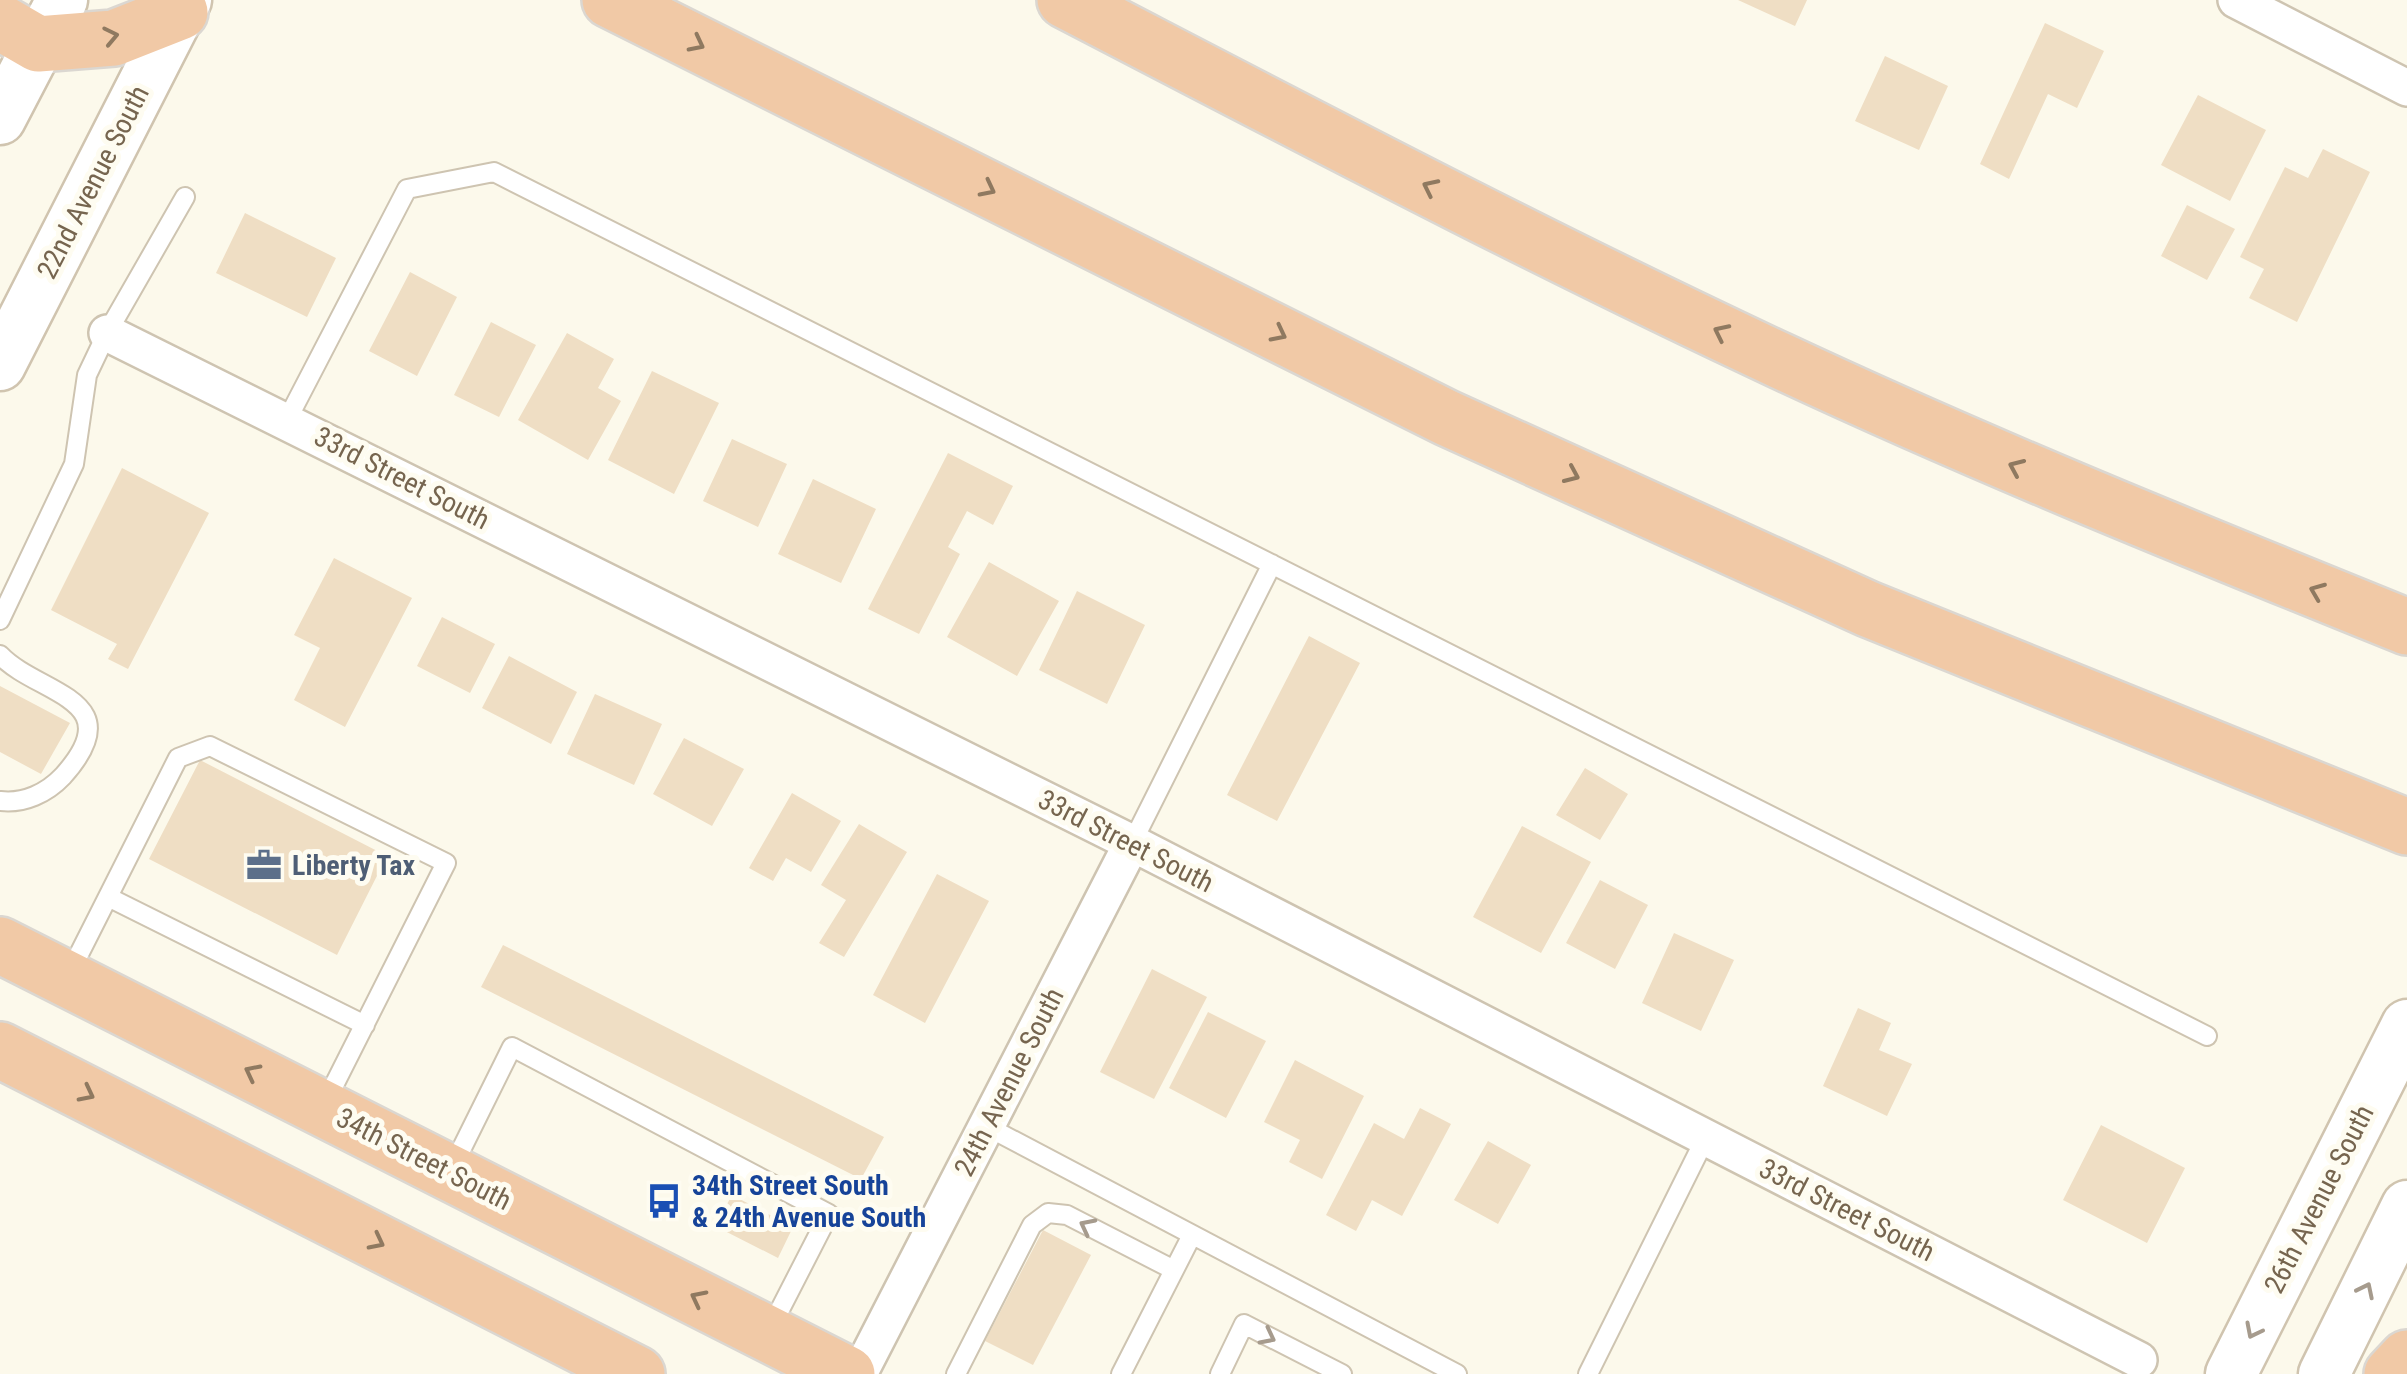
<svg xmlns="http://www.w3.org/2000/svg" width="2407" height="1374" font-family="'Roboto Condensed',sans-serif">
	<rect width="100%" height="100%" fill="#fcf9eb"/>
	<path fill="#efdec4" d="M1738,0H1807L1795,26Z
		M2045,23L2104,51L2077,108L2048,94L2009,179L1980,164Z
		M1885,56L1948,86L1919,150L1855,121Z
		M2198,95L2266,130L2230,201L2161,165Z
		M2323,149L2370,172L2297,322L2249,298L2264,269L2240,257L2285,167L2308,178Z
		M2187,205L2235,229L2207,280L2161,256Z
		M245,213L336,258L307,317L216,273Z
		M410,272L457,297L417,376L369,351Z
		M491,322L536,345L499,417L454,395Z
		M567,333L614,359L598,388L621,401L588,460L518,420Z
		M652,371L719,403L674,494L608,460Z
		M732,439L787,464L758,527L703,501Z
		M948,453L1013,486L993,525L967,511L948,547L960,554L919,634L868,609Z
		M122,468L209,513L128,669L108,659L117,644L51,610Z
		M813,479L876,509L841,583L778,554Z
		M334,558L412,598L345,727L294,700L320,648L294,635Z
		M989,562L1059,601L1017,676L947,637Z
		M1077,591L1145,625L1107,704L1039,670Z
		M442,617L495,644L470,693L417,666Z
		M1309,636L1360,663L1277,821L1227,795Z
		M509,656L577,692L551,744L482,708Z
		M0,686L70,723L41,774L0,752Z
		M595,694L662,724L634,785L567,754Z
		M684,738L744,769L712,826L653,794Z
		M200,760L387,856L337,955L149,859Z
		M1585,768L1628,794L1600,840L1556,815Z
		M792,793L841,821L811,872L786,858L773,881L749,868Z
		M859,824L907,852L844,957L819,943L846,900L821,885Z
		M1522,826L1591,862L1541,953L1473,917Z
		M937,874L989,901L925,1023L873,995Z
		M1600,880L1648,905L1615,969L1566,943Z
		M1674,933L1734,960L1701,1031L1642,1003Z
		M503,945L884,1137L861,1179L481,987Z
		M1152,969L1207,997L1154,1099L1100,1072Z
		M1858,1008L1891,1023L1879,1050L1912,1064L1887,1116L1823,1086Z
		M1208,1012L1266,1041L1226,1118L1169,1088Z
		M1295,1060L1364,1096L1322,1179L1289,1162L1300,1140L1264,1122Z
		M1420,1108L1451,1124L1402,1216L1372,1200L1356,1231L1326,1215L1374,1123L1404,1139Z
		M2101,1125L2185,1168L2147,1243L2063,1200Z
		M1488,1141L1531,1165L1498,1224L1454,1200Z
		M732,1195L793,1227L778,1258L715,1226Z
		M1043,1230L1091,1255L1033,1365L985,1341Z"/>
	<g fill="none" stroke-linecap="round" stroke-linejoin="round">
		<defs>
			<path id="lane" d="M287,420L407,189L494,172L2207,1036
				M0,620L74,464L87,375L107,333L185,197
				M0,655C38,695 133,698 63,776C47,793 24,804 0,801
				M1132,843L1272,564
				M108,897L365,1025
				M69,974L178,758L210,746L446,863L325,1103
				M986,1126L1457,1374
				M453,1166L512,1047L829,1214L770,1329
				M956,1374L1032,1225L1048,1213L1067,1215L1174,1270
				M1121,1374L1192,1235
				M1220,1374L1244,1324L1342,1374
				M1588,1374L1706,1137"/>
			<path id="street" d="M2236,0L2407,88
				M107,333L1132,843L2139,1360
				M859,1374L1132,843"/>
			<path id="secondary" d="M0,119L62,0
				M0,365L186,0
				M2231,1374L2407,1025
				M2324,1374L2407,1206"/>
			<path id="highway" d="M610,0L1447,418L1868,609L2407,827
				M1065,0C1302,123 1539,248 1781,361C1986,457 2197,542 2407,627
				M0,22L38,44L114,38L180,12
				M0,945L847,1374
				M0,1050L637,1374
				M2392,1374L2407,1358"/>
		</defs>
		<use href="#lane" stroke="#cec4b1" stroke-width="22"/>
		<use href="#street" stroke="#cec4b1" stroke-width="40"/>
		<use href="#secondary" stroke="#d0c4af" stroke-width="55"/>
		<use href="#highway" stroke="#dbd7d1" stroke-width="60"/>
		<use href="#lane" stroke="#fff" stroke-width="18"/>
		<use href="#street" stroke="#fff" stroke-width="35"/>
		<use href="#secondary" stroke="#fff" stroke-width="50"/>
		<use href="#highway" stroke="#f1c9a6" stroke-width="55"/>
	</g>
	<defs><path id="oneway-chevron" d="M-2-3.5L2.5 0L-2 3.5" fill="none" stroke-width="1.6" stroke-linecap="round" stroke-linejoin="round" transform="scale(2.5)"/></defs>
	<g stroke="#8f7960">
		<use href="#oneway-chevron" transform="translate(111 36) rotate(-12)"/>
		<use href="#oneway-chevron" transform="translate(697 44) rotate(27)"/>
		<use href="#oneway-chevron" transform="translate(1430 187) rotate(-154)"/>
		<use href="#oneway-chevron" transform="translate(988 189) rotate(27)"/>
		<use href="#oneway-chevron" transform="translate(1721 332) rotate(-154)"/>
		<use href="#oneway-chevron" transform="translate(1279 334) rotate(27)"/>
		<use href="#oneway-chevron" transform="translate(2016 467) rotate(-156)"/>
		<use href="#oneway-chevron" transform="translate(1572 475) rotate(24)"/>
		<use href="#oneway-chevron" transform="translate(2317 591) rotate(-158)"/>
		<use href="#oneway-chevron" transform="translate(252 1072) rotate(-153)"/>
		<use href="#oneway-chevron" transform="translate(87 1094) rotate(27)"/>
		<use href="#oneway-chevron" transform="translate(377 1242) rotate(27)"/>
		<use href="#oneway-chevron" transform="translate(698 1298) rotate(-153)"/>
	</g>
	<g stroke="#a69b8d">
		<use href="#oneway-chevron" transform="translate(1087 1226) rotate(-153)"/>
		<use href="#oneway-chevron" transform="translate(2366 1290) rotate(-64)"/>
		<use href="#oneway-chevron" transform="translate(2253 1331) rotate(117)"/>
		<use href="#oneway-chevron" transform="translate(1268 1337) rotate(27)"/>
	</g>
	<defs>
		<symbol id="office-bare" viewBox="-9 -9 18 18"><path d="M-6-3h4V-5.5h4V-3h4V5H-6ZM-1-4.5V-3h2v-1.5ZM-6 0V1H6V0Z" fill="#5c6f8a" stroke="#fefcf1" stroke-width="2.5" paint-order="stroke"/></symbol>
		<symbol id="bus-bare" viewBox="-9 -9 18 18"><path d="M-5-6H5V4H4V6H2V4H-2V6H-4V4H-5ZM-3.5-4V0h7V-4ZM-3.5 1.2v1.5H-2V1.2ZM2 1.2v1.5H3.5V1.2Z" fill="#1a4fb4" stroke="#fefcf1" stroke-width="2.5" paint-order="stroke"/></symbol>
	</defs>
	<g fill-rule="evenodd">
		<use href="#office-bare" x="239" y="840" width="50" height="50"/>
		<use href="#bus-bare" x="639" y="1176" width="50" height="50"/>
	</g>
	<g text-anchor="middle" dominant-baseline="central" stroke-width="10" stroke-linejoin="round" paint-order="stroke">
		<g font-size="28" fill="#76654f" stroke="#fefcf1">
			<text transform="translate(93 182) rotate(-63)">22nd Avenue South</text>
			<text transform="translate(402 478) rotate(27)">33rd Street South</text>
			<text transform="translate(1126 841) rotate(27)">33rd Street South</text>
			<text transform="translate(1009 1082) rotate(-63)">24th Avenue South</text>
			<text transform="translate(424 1159) rotate(27)">34th Street South</text>
			<text transform="translate(2319 1199) rotate(-63)">26th Avenue South</text>
			<text transform="translate(1847 1210) rotate(27)">33rd Street South</text>
		</g>
		<g font-size="28" font-weight="bold" fill="#4e5e75" stroke="#fefcf1" text-anchor="start">
			<text x="292" y="865">Liberty Tax</text>
		</g>
		<g font-size="28" font-weight="bold" fill="#164399" stroke="#fefcf1" text-anchor="start">
			<text x="692" y="1185">34th Street South<tspan x="692" dy="32">&amp; 24th Avenue South</tspan></text>
		</g>
	</g>
</svg>
